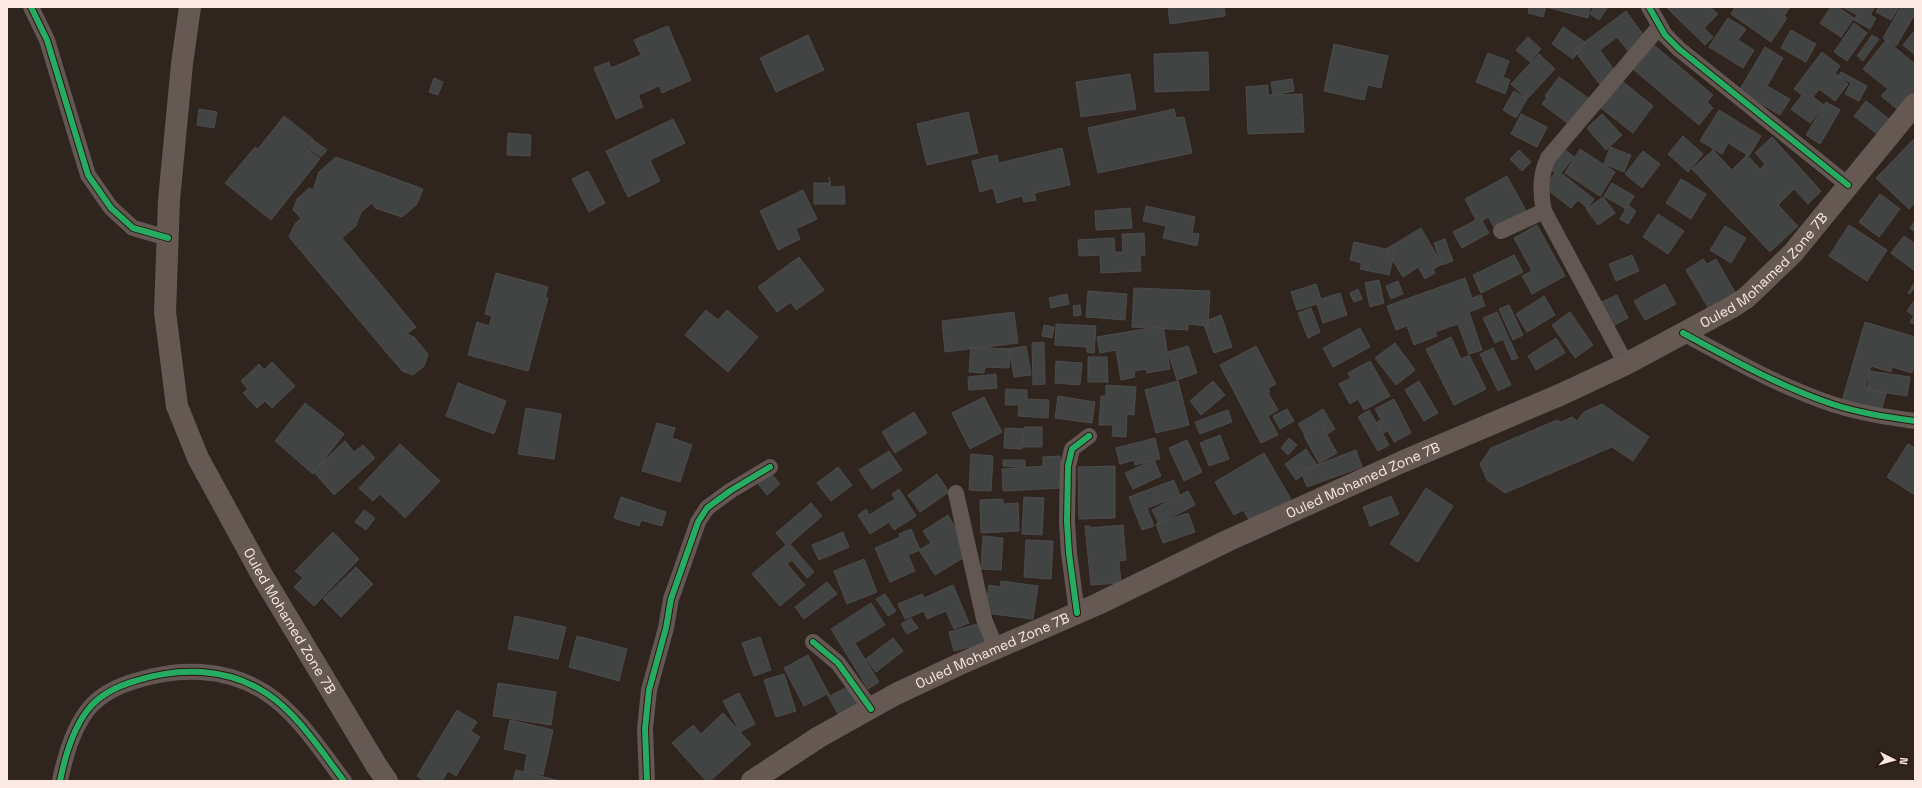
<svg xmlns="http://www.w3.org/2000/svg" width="1922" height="788" font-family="'Space Grotesk',sans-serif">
	<rect width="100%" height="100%" fill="#30241e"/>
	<path fill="#424444" stroke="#4c4b4b" d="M1168,7H1224L1225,16L1170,24Z
		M1529,7H1590L1588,18L1546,7L1543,17L1528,13Z
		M1594,7H1608L1599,20L1590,14Z
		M1666,7H1710L1718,14L1704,28L1713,37L1705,45Z
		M1735,7H1772L1787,18L1771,42L1731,14Z
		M1773,7H1790L1785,15Z
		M1831,7H1838L1854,18L1841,37L1820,23Z
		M1842,7H1875L1870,15L1876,18L1870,29L1854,20L1857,15Z
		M1879,7H1899L1891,20L1876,12Z
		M1901,7H1911L1915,9V14L1896,46L1883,38Z
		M1626,11L1650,44L1633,57L1617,37L1600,50L1617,74L1601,86L1574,50Z
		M1728,18L1746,29L1738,40L1754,50L1743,68L1709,47Z
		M1854,23L1867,33L1847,61L1834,52Z
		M668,26L691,80L662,93L659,86L638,95L643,107L616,119L594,68L609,62L611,68L641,55L634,40Z
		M1563,27L1585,42L1573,59L1552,44Z
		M1791,30L1816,44L1806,62L1781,48Z
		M1915,30V55L1903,45Z
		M808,35L824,70L776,92L760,58Z
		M1872,35L1879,39L1863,61L1857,56Z
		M1528,37L1541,49L1530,62L1516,50Z
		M1886,40L1915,64V96L1902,113L1881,96L1888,89L1863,69Z
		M1334,44L1388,56L1381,88L1368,85L1364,100L1324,91Z
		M1654,45L1713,95L1707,102L1713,108L1699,125L1634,70Z
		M1765,47L1783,58L1767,86L1790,99L1780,115L1739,91Z
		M1208,52L1209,90L1155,92L1154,54Z
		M1822,52L1840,66L1835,73L1848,84L1835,101L1819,89L1813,97L1824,105L1810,123L1791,109L1802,95L1794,89Z
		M1488,53L1509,61L1503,77L1510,80L1505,94L1476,82Z
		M1539,54L1555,69L1527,99L1511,84Z
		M1841,72L1867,86L1859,101L1845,94L1851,83L1839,76Z
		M1130,74L1136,109L1081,117L1076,82Z
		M1559,77L1598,105L1578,131L1542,104L1547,97L1545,96Z
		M434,78L443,82L438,95L429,92Z
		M1292,79L1294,91L1273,95L1271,82Z
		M1622,81L1653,106L1633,133L1601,108Z
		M1268,85V95L1302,94L1304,132L1248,134L1246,87Z
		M1514,91L1527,99L1516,118L1503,110Z
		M1866,101L1889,119L1877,134L1854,116Z
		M1826,102L1840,110L1820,144L1806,135Z
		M199,109L217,112L214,128L197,125Z
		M1174,109L1176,118L1184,117L1192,153L1098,173L1088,128Z
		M1719,110L1761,136L1749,156L1728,143L1722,154L1700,141Z
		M968,112L978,153L927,165L917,124Z
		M1521,114L1547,127L1537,147L1511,134Z
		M1602,114L1622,135L1606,150L1587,128Z
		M284,116L313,139L306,148L320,159L271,220L225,183L255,147L258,149Z
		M673,119L685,143L650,160L660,181L628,197L606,151Z
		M508,133L531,135L530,156L507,155Z
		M1683,136L1703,154L1688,172L1668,154Z
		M1772,137L1821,191L1808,204L1794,189L1778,205L1798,226L1770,252L1692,169L1713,150L1732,170L1747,155L1760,169L1765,164L1755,153Z
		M1915,138V203L1909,209L1876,178Z
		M313,140L327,150L321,157L308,148Z
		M1610,147L1631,155L1624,172L1604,164Z
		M1062,148L1070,185L1034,193L1036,200L1024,202L1022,196L997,203L993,188L980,192L972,161L997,155L999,163Z
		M1563,148L1574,157L1561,173L1594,199L1587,208L1578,200L1571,208L1544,187L1555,173L1547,167Z
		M1580,149L1615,172L1600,196L1565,173Z
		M1519,150L1531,162L1522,171L1510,159Z
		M1643,151L1660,164L1642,188L1625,174Z
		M336,157L423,189L417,204L402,217L375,208L372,203L361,212L356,226L342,238L416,327L407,334L414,337L428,354L424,366L413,375L402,371L289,237L295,224L301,218L293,210L297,199L309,188L313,190L319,172Z
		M588,171L605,203L589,212L572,179Z
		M1507,176L1530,218L1499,235L1488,217L1482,221L1489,233L1462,248L1453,232L1476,220L1465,199Z
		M829,177L831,187L844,186L845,204H814V183H830Z
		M1681,179L1706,194L1691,219L1666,203Z
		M1612,183L1634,196L1626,209L1604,196Z
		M803,190L817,219L796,229L800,239L778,250L760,211Z
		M1880,194L1900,209L1879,237L1859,222Z
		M1603,197L1615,213L1598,225L1586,209Z
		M1628,205L1636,211L1628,224L1620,219Z
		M1146,206L1195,217L1192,233L1199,234L1197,246L1163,238L1166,226L1143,221Z
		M1130,208L1132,228L1096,230L1095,211Z
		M1658,214L1684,231L1668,254L1643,237Z
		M1915,221V232L1910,228Z
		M1537,225L1565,276L1532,294L1522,276L1532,271L1514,238Z
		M1849,225L1887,250L1867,281L1829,256Z
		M1725,226L1746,238L1731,263L1710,250Z
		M1421,228L1442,264L1433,269L1435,273L1425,279L1418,267L1403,277L1386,249Z
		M1144,233L1145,255H1140L1141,271L1101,273L1100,255L1079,256L1078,240L1114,238L1115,252H1123L1122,234Z
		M1904,236L1915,244V271L1891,253Z
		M1445,239L1453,261L1442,265L1434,243Z
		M1354,242L1395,251L1389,275L1360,269L1362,263L1350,260Z
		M1514,255L1523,272L1481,293L1473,275Z
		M1632,255L1639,271L1616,281L1609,264Z
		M799,257L824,290L796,310L791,302L777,312L758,287Z
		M1703,259L1707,264L1716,259L1736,294L1709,309L1686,270Z
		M496,273L548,287L545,298H548L528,371L468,355L477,322L489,326L492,316L485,314Z
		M1465,278L1472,298L1481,295L1485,306L1469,312L1482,350L1469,354L1458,324L1435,332L1437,336L1414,345L1407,326L1396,330L1387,306Z
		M1379,280L1384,303L1370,307L1365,283Z
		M1398,281L1403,294L1391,299L1386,286Z
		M1915,282V286L1910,294L1908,293Z
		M1316,284L1321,299L1340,293L1347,315L1323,323L1317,304L1297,310L1291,292Z
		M1665,284L1676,304L1645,320L1634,301Z
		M1134,288L1210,291L1208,326L1188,324V330L1132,327Z
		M1358,289L1362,299L1354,302L1350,293Z
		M1088,291L1127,294L1125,320L1086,317Z
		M1067,294L1069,304L1051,308L1049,298Z
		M1617,295L1628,318L1609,328L1597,304Z
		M1544,296L1555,315L1527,332L1516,314Z
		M1914,301H1915V325L1910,322L1914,316L1907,311Z
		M1080,305L1081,315L1074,316L1073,306Z
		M1509,305L1523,335L1513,340L1499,309Z
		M1311,308L1320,332L1308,338L1298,313Z
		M706,310L718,320L727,310L758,337L728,372L685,335Z
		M1014,312L1018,343L945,352L942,321Z
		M1497,312L1518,358L1512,360L1503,339L1495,343L1483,318Z
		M1570,312L1593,345L1575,358L1552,325Z
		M1221,315L1232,347L1214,353L1203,322Z
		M1865,322L1915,337V362L1912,373L1892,367L1891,372L1871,366L1865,387L1886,393L1881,412L1842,401Z
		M1056,324L1096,326L1094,353L1087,352V347L1055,345Z
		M1044,325L1054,327L1052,338L1042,336Z
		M1163,326L1170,369L1147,373L1146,369L1134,371L1135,377L1121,380L1116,350L1100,353L1097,337Z
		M1360,328L1370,347L1333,367L1323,348Z
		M1451,337L1461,359L1469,355L1486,389L1454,405L1426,349Z
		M1556,338L1565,353L1536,370L1528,356Z
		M1044,342L1045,384L1033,385L1032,343Z
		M1395,343L1415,370L1396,385L1375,358Z
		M1026,346L1031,375L1014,377L1009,349Z
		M1188,346L1197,373L1177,380L1168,352Z
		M1256,346L1276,384L1268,388L1270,392L1268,393L1278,410L1268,416L1278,435L1261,443L1220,365Z
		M971,347L1010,349L1009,368L985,367L984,373L969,372Z
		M1493,348L1511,385L1498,391L1480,354Z
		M1088,357H1107L1108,382H1088Z
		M1056,361L1082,363L1080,385L1055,383Z
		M1370,361L1390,396L1364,410L1358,399L1350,404L1339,384L1351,378L1348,373Z
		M272,362L295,386L272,408L265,401L257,408L243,393L248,389L241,381L259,364L264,370Z
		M1870,371L1910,377L1907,396L1867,390Z
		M996,374L997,388L969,390L968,377Z
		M1178,381L1189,425L1156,433L1145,390Z
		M1213,381L1225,395L1201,415L1190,401Z
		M1419,381L1438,413L1424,421L1405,390Z
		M458,383L506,401L494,434L446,416Z
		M1106,385L1136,387L1134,415L1127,414L1126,437L1112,436L1113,425H1099L1101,396H1106Z
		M1006,389L1027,390V399L1049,400L1048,418L1018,416L1019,405H1005Z
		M1058,396L1095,402L1092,423L1055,418Z
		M984,397L1002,432L970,449L952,413Z
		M1394,399L1411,433L1394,442L1388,431L1383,433L1377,422L1381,420L1375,409Z
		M305,403L344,434L313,474L275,441Z
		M1602,404L1649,437L1633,461L1612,447L1505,493L1487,480L1480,464L1491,448L1557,420L1561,422L1572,417L1577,421L1584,412Z
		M526,408L561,414L554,459L518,454Z
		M1287,409L1294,421L1280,429L1273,416Z
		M1323,409L1335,429L1327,434L1321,425L1305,435L1298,424Z
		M1228,410L1232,422L1200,434L1195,422Z
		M1369,410L1389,445L1378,451L1358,417Z
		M914,412L927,433L895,453L882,432Z
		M657,423L675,428L672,438L692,445L680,482L642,471Z
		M1322,426L1337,453L1319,463L1304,436Z
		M1024,427H1042V447H1023Z
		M1005,428L1023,429L1022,449L1004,448Z
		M1220,435L1229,459L1209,466L1200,443Z
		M1155,438L1160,459L1135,465L1134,460L1120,464L1116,448Z
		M1289,438L1297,445L1288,455L1281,448Z
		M1187,440L1202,472L1184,481L1169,448Z
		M345,441L354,452L363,445L375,458L334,495L313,471Z
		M400,444L440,481L405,518L380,494L373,501L359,488Z
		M1908,444L1915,448V495L1887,477Z
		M1306,449L1317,465L1296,480L1285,464Z
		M1356,450L1362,467L1307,487L1301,471Z
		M889,451L902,470L872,489L859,470Z
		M1264,453L1291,499L1251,523L1243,510L1234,515L1215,482Z
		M971,454L993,456L991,491L969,490Z
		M1060,456L1062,488L1003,491L1002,469L1043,466V457Z
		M1003,460H1025V467L1003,466Z
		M1154,460L1161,476L1133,489L1125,473Z
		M1115,466V518L1079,519L1078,467Z
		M838,467L852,485L831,501L817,483Z
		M771,473L780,484L767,495L758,484Z
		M937,474L949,492L920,512L908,495Z
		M1174,480L1180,496L1147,508L1154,526L1142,530L1129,497Z
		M1426,488L1453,506L1418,562L1390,544Z
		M899,489L916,516L894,530L889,522L870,534L858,515L866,509L869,515L895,499L892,494Z
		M1188,491L1195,505L1159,524L1152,510Z
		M1391,496L1399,514L1370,526L1363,507Z
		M621,497L666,512L662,526L641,520L639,526L614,518Z
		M1024,497L1044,498L1042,535L1022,534Z
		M1003,499V504L1018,503L1019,531L981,533L980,500Z
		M811,503L822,516L790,544L814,572L807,578L792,560L787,564L805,585L780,606L752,574L786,545L776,533Z
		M364,510L375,518L366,530L355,522Z
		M1188,513L1195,532L1163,543L1156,524Z
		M948,515L971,553L935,575L919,550L931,543L923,531Z
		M1123,525L1126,560L1119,561L1121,583L1091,585L1085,526H1090V528Z
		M911,529L920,550L908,555L915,571L890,582L875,548L900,537L899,534Z
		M333,532L359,559L314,606L294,587L303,578L295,571Z
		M843,532L849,547L819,560L812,545Z
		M983,536L1003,538L1001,570L981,569Z
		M1026,540L1053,541L1051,579L1024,577Z
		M864,559L877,592L847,604L834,571Z
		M356,567L373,584L341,617L323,599Z
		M1001,581L1038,586L1033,619L985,613L989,585L1000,587Z
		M827,582L837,594L804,619L795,607Z
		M953,585L969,623L954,629L946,611L927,619L924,611L905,619L898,604L922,594L924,598Z
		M885,594L896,611L888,616L876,599Z
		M871,603L885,625L855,643L879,682L868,689L831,629Z
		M515,616L566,627L558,659L508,649Z
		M911,618L918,628L907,634L901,624Z
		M984,622L989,642L954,651L949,632Z
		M577,636L627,649L619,681L569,667Z
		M760,637L771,670L754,676L742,643Z
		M893,638L903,651L876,672L866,659Z
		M808,655L830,696L849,686L858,703L838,714L827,694L804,706L784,668Z
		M784,674L796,711L776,717L764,680Z
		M498,683L556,692L551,725L493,716Z
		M739,693L755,724L740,732L723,701Z
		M457,710L477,722L471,731L480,737L456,776L448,771L442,781H425L417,776Z
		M723,713L751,744L710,781H706L672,743L693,725L701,734Z
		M510,720L553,730L543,775L524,771L527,754L504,749Z
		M516,770L560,781H513Z"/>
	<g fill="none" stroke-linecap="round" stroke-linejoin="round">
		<path stroke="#625753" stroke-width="16" d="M31,7L47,40L88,175L111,208L133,228L168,238
			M1649,7L1665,35L1679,49L1848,185
			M1544,211C1540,193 1540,175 1548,158L1659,27
			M1501,231L1544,211L1626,364
			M1683,333C1731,359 1779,386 1832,404C1859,413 1887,417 1915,421
			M956,493L984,619L996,648
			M1077,613L1069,553L1067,522L1068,466L1072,449L1089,436
			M813,642L838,663L871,709
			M60,781C65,756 73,726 91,706C103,693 118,686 135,681C178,667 226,667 266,693C298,714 321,751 344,781
			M647,781L645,729L649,690L666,628L671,599L698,522L707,508L730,491L770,467"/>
		<g stroke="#665853" stroke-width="22">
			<path id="s1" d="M190,7L182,64L169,200L165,312L177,406L198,458L263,577L376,765L387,781"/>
			<path id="s2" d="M752,781L819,737L896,694L960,664L1098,604L1229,540L1404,461L1562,394L1626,364L1732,307L1746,298L1793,253L1915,104"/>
		</g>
		<defs>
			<path id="cycleway" d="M31,7L47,40L88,175L111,208L133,228L168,238
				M1649,7L1665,35L1679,49L1848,185
				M1683,333C1731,359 1779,386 1832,404C1859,413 1887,417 1915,421
				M1077,613L1069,553L1067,522L1068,466L1072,449L1089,436
				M813,642L838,663L871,709
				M60,781C65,756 73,726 91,706C103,693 118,686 135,681C178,667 226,667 266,693C298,714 321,751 344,781
				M647,781L645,729L649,690L666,628L671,599L698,522L707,508L730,491L770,467"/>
		</defs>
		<use href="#cycleway" stroke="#2d160d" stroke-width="8"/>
		<use href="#cycleway" stroke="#26ab63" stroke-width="6"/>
	</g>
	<g text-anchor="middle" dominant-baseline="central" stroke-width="4" stroke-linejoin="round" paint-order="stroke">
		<g font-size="14" fill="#fbeae4" stroke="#2d160d">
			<text stroke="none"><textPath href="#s2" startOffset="1138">Ouled Mohamed Zone 7B</textPath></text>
			<text stroke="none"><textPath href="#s2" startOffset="682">Ouled Mohamed Zone 7B</textPath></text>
			<text stroke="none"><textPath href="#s1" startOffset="644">Ouled Mohamed Zone 7B</textPath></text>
			<text stroke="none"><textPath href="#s2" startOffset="274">Ouled Mohamed Zone 7B</textPath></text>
		</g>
	</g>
	<rect width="1922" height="788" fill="none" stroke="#fbeae4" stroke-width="16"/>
	<g transform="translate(1894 760) rotate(96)" stroke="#2d160d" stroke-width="3" paint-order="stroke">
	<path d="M0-3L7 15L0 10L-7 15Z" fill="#fbeae4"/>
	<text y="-6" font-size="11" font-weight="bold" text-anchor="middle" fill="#fbeae4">N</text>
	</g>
</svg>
